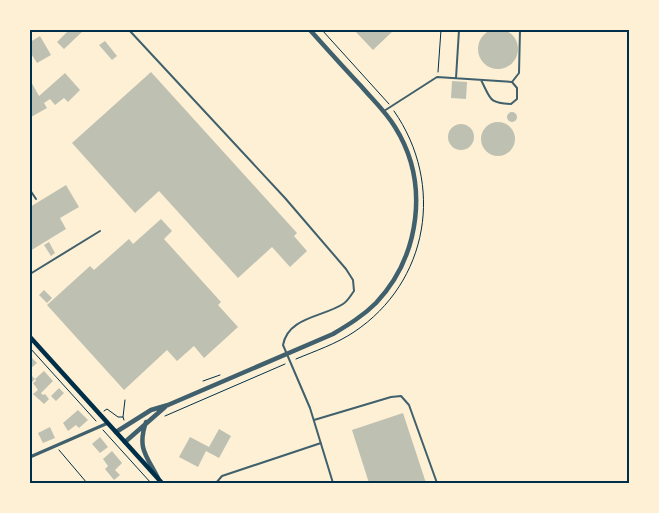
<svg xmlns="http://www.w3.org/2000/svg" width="659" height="513" font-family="Rubik,sans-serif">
	<rect width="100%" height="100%" fill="#fdf0d5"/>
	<path fill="#bec0b2" d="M478 49a20 20 0 1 1 40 0a20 20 0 1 1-40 0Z
		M66,30H82L83,31L64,49L57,42L68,31Z
		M354,30H394L373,50Z
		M40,36L51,55L37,63L30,52V42Z
		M105,41L117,56L112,60L99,45Z
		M151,72L297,233L294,236L307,251L290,267L272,247L238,278L159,191L135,213L72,143Z
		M65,73L80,90L68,102L64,98L55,105L50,99L44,103L47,108L31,117L32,118L30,120V80L39,96Z
		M452,81L467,82L466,99L451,98Z
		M507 117a5 5 0 1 1 10 0a5 5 0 1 1-10 0Z
		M481 139a17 17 0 1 1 34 0a17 17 0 1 1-34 0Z
		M448 137a13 13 0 1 1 26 0a13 13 0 1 1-26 0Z
		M66,185L79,207L60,218L66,229L30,251V207Z
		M161,219L172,231L164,239L221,302L218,305L238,327L204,358L194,346L177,361L167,350L124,390L47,305L90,266L94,270L129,239L133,244Z
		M49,242L55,253L51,256L44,245Z
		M44,290L52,298L47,303L39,295Z
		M30,356L37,363L30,369Z
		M44,371L53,381L41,393L43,395L45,394L49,399L44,404L33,394L38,390L33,383L36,381L35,379Z
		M30,374L35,379L30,384Z
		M59,388L64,393L56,401L51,396Z
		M78,410L88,420L79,428L76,425L68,431L63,423Z
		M403,413L426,483H369L352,430Z
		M50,427L55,438L43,443L38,433Z
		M219,429L231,436L219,458L206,451L198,467L179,457L190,437L209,447Z
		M100,437L108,447L100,453L92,444Z
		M112,451L122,463L115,470L120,475L114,480L105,469L108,466L103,459Z"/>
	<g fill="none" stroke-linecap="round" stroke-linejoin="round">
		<path stroke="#003049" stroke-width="1" d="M322,30L389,104
			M438,72L441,30
			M30,348L96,421
			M296,359C315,351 336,344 354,332C429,282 445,184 394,111
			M203,381L220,375
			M104,411L107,409L118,417H123L124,420
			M165,416L285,364
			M123,417L125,400
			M103,430L151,483
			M59,450L87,483"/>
		<path stroke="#3f606c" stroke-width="2" d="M129,30L285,198L346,269L353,280L354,291C351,295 348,301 343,304C323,317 288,317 283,345L310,408L333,483
			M456,78L459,30
			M481,80C491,99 488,103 511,104L517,99V88L512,82
			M384,111L437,77L512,82L519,73L520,30
			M30,190L36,199
			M30,274L100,231
			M314,420L391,397L401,396L409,405L437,483
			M216,483L222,476L321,443"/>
		<path stroke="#3f606c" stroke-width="3" d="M30,457L108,423"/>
		<path stroke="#3f606c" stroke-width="4.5" d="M146,422C137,448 146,455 158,478
			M116,432L151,410L168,405L333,334C348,325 363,316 376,303C420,256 430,183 395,127C386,112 373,100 361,86C344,68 327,49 310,30
			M125,442L165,407"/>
		<path stroke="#003049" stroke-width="4.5" d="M30,337L162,483"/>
	</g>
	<rect width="659" height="513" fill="none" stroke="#fdf0d5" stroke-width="62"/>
	<rect x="31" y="31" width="597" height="451" fill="none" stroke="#003049" stroke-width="2"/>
</svg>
